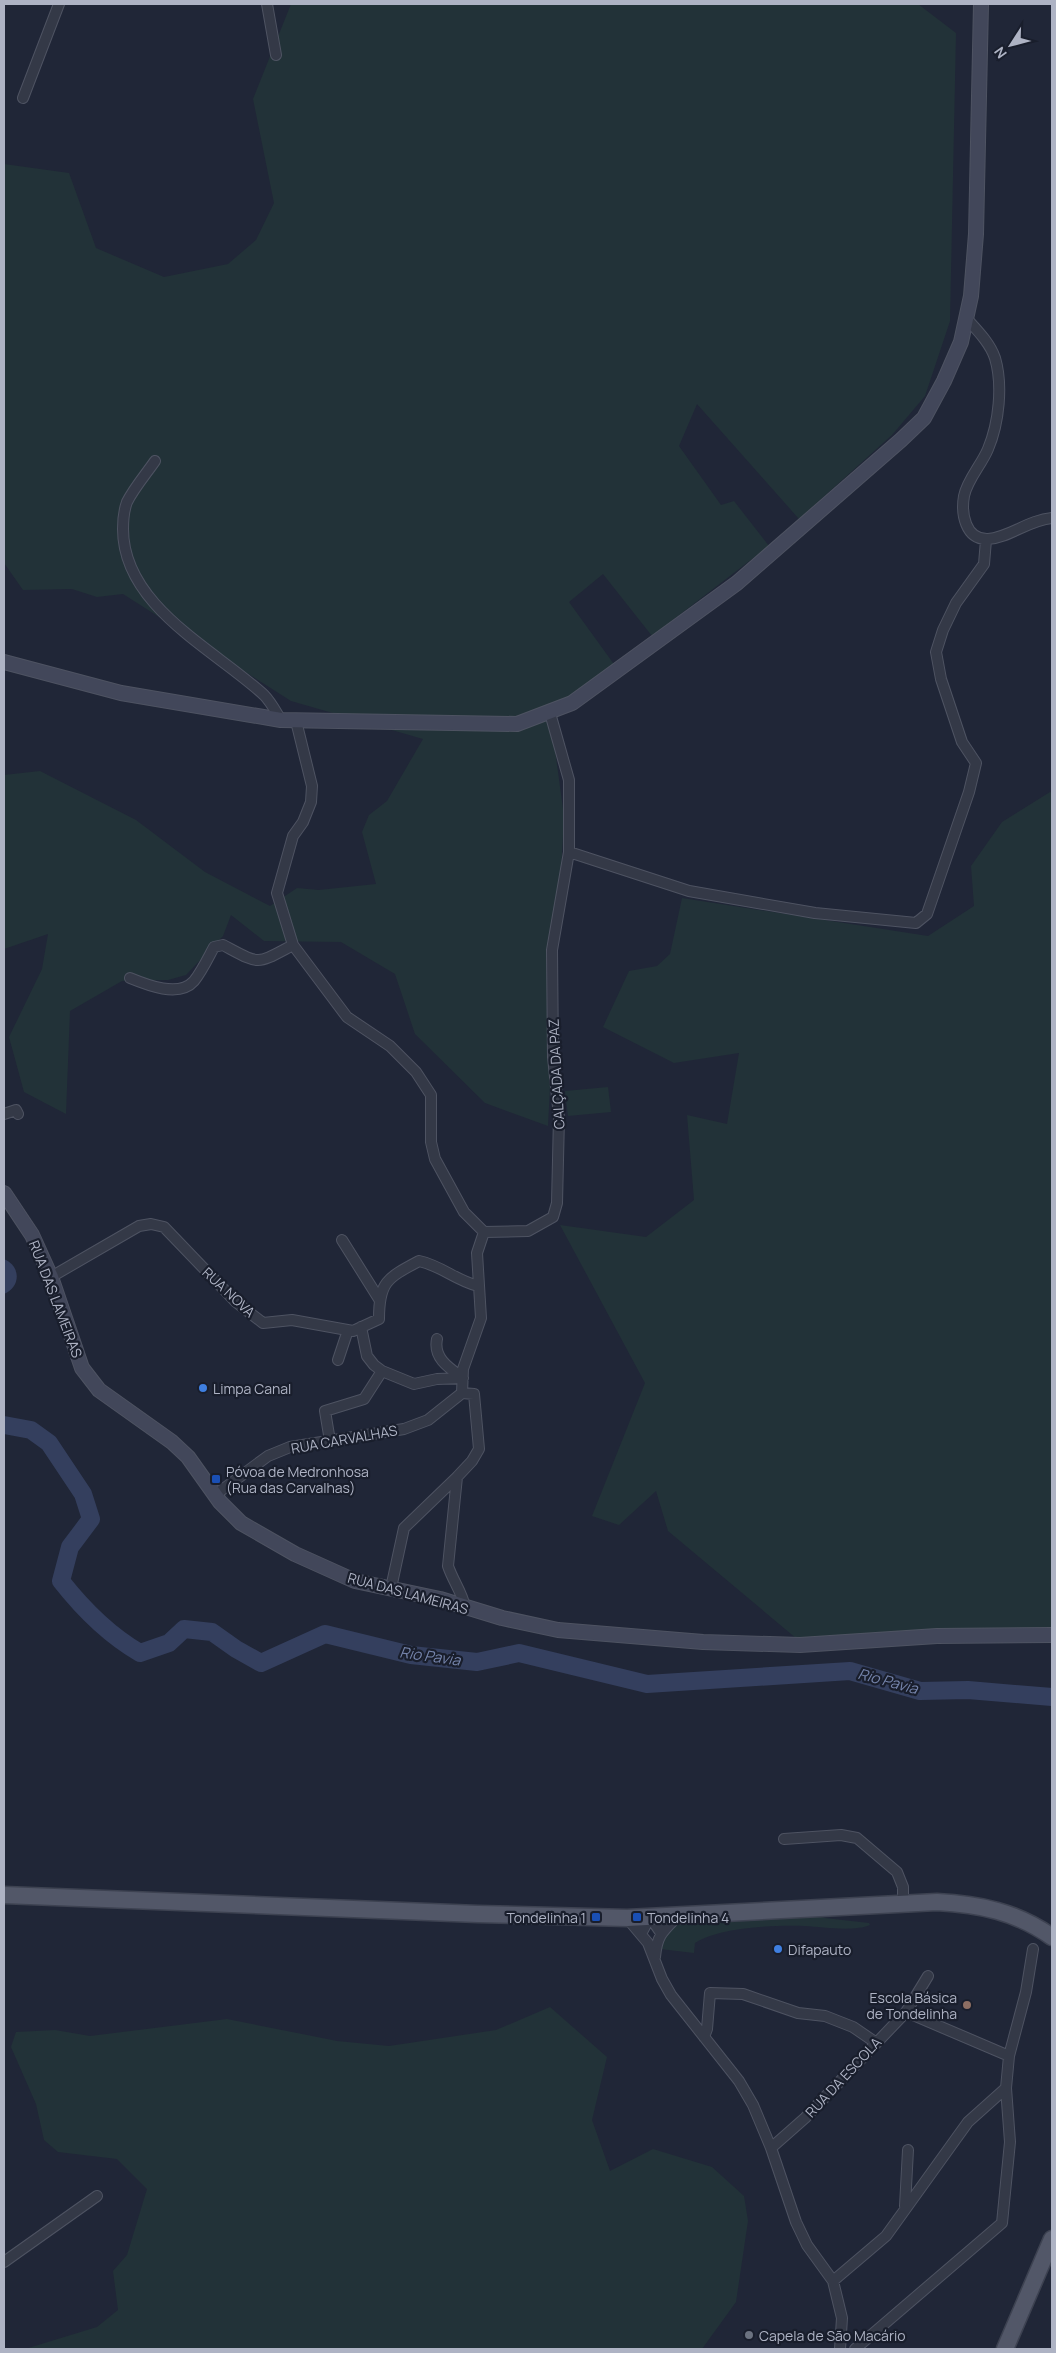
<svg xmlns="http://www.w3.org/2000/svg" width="1056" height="2353" font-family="Manrope,sans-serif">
	<rect width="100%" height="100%" fill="#202637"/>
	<path fill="#223238" d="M291,4H918L956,33L950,321L925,396L892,435L799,519L697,404L679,446L721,505L734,501L769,546L652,636L603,574L569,602L616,667L550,713L564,816L548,1126L485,1103L415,1034L395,974L341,942L264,941L231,915L223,936L186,975L168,980L122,981L70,1011L66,1114L24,1092L9,1037L42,969L48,934L4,949V775L40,771L136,820L205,872L270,906L297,888L319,890L376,884L362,832L369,815L387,801L423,739L291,701L123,594L97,597L72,589L23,590L4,563V164L69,173L96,248L164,277L228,264L256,240L274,203L253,99Z
		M1050,792L1052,793V1636L797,1639L668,1531L656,1491L619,1525L592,1516L645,1383L560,1225L646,1237L694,1200L687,1115L727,1124L739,1053L674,1063L603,1027L629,971L657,966L670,954L682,898L928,936L974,906L971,866L1002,822Z
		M608,1087L611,1112L568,1116L565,1091Z
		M818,1915L825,1918L869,1923L870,1925C854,1932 822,1927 805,1926C774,1925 719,1927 695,1943L694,1953L660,1949L661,1940L678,1923Z
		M550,2007L607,2057L592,2120L610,2171L653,2149L712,2167L744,2196L748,2221L736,2302L702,2349H25L97,2327L118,2310L113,2271L127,2255L147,2189L117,2159L58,2152L44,2140L36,2104L11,2047L16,2032L55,2030L90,2036L227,2019L337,2041L389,2046L496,2030Z"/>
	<path fill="#343f5e" d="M4,1259C21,1266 21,1287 4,1294Z"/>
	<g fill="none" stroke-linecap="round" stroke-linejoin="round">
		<path stroke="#343f5e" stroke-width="18" d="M4,1425L31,1430L49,1443L83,1494L91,1519L70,1547L61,1581C83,1609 109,1635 140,1653L169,1643L184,1629L212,1632L236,1649L261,1663L325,1634L411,1655L477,1662L519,1653L647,1684L850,1671L920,1691L968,1690L1052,1697"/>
		<defs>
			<path id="street" d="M267,4L276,55
				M23,98L59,4
				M967,319C977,330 990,343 995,358C1003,385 999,423 988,449C982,464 967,480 964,496C961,513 965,540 988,539C1009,538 1028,520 1052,518
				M155,461C146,474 134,488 127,502C124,510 123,520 123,529C123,606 214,649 264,695C271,702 276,712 281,720
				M296,721L312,786L311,802L303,822L293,836L277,893L293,945L347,1017L390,1046L416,1072L431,1095V1142L435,1159L464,1212L484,1232
				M569,852L689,891L815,913L916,923L927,914L969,792L976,763L962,742L941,679L936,652L943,630L956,603L984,564L986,540
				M130,978C147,985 179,998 194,981C202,971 208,958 214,947L223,945C261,965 255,965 293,945
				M4,1114L16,1110L18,1114
				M342,1240L379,1299
				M51,1277L139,1226L151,1224L164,1227L236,1302L263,1323L292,1320L353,1331L379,1319C379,1282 387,1278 419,1261C442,1266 455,1280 478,1286
				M361,1327L367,1356L374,1365L382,1371L414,1384L437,1379L463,1378
				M437,1339C433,1358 449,1368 463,1378
				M338,1360L348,1330
				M330,1441L325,1411L364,1399L382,1371
				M457,1477L448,1566C453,1581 462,1592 465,1607
				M215,1495L268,1456L290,1447L404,1429L428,1420L462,1393L463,1369L481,1318L477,1253L484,1232L528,1231L553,1217L557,1203L559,1117L553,1057L552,950L569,852V780L550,713
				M391,1588L404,1528L457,1477L472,1461L479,1449L474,1394L462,1393
				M784,1839L841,1835L857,1838L897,1872L903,1887V1904
				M627,1918L648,1943L662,1979L671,1995L739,2081L753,2105L771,2148L796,2222L807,2245L833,2281L842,2318L840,2349
				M641,1934L650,1917L661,1933
				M655,1957C657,1935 663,1931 678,1916
				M906,2012L1009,2056
				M704,2037L707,2029L710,1993L743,1994L798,2013L825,2016L853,2027L875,2042
				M771,2148L805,2118L906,2012L928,1976
				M905,2206L908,2150
				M4,2262L97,2196
				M833,2281L886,2236L968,2122L1006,2088L1009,2056L1026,1992L1033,1949
				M855,2349L1002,2223L1010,2142L1006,2088"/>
			<path id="secondary" d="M4,662L121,693L281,720L517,724L572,703L737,583L901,440L924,418L944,381L961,342L971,296L976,234L981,4
				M4,1193L32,1235L51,1277L82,1368L99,1390L172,1442L188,1457L220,1502L241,1523L295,1554L355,1581L440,1599L502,1618L558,1630L703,1642L800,1645L937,1636L1052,1635"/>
			<path id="primary" d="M4,1895L478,1914L627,1918L937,1902C979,1904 1017,1912 1052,1937
				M1005,2349L1052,2239"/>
		</defs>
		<use href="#street" stroke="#4e5362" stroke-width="12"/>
		<use href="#secondary" stroke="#4e5362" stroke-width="16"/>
		<use href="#primary" stroke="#3d4251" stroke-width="19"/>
		<use href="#street" stroke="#343947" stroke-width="10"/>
		<use href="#secondary" stroke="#42475a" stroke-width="14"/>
		<use href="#primary" stroke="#525768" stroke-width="16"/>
	</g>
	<g fill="#3f7fe0" stroke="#191e2c" stroke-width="2">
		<circle cx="203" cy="1388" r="5"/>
		<circle cx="778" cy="1949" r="5"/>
	</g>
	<g fill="#1a4fb4" stroke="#191e2c" stroke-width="2">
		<rect x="211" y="1474" width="10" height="10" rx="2.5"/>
		<rect x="591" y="1912" width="10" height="10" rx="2.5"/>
		<rect x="632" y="1912" width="10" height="10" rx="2.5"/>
	</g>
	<circle fill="#8d6e63" stroke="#191e2c" stroke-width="2" cx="967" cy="2005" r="5"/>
	<circle fill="#6b7280" stroke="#191e2c" stroke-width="2" cx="749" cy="2335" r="5"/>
	<g text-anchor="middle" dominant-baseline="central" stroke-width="4.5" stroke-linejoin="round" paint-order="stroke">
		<g font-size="14" fill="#aeb3c4" stroke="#191e2c">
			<text transform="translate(556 1074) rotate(-93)">CALÇADA DA PAZ</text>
			<text transform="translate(229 1292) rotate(43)">RUA NOVA</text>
			<text transform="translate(56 1299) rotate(69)">RUA DAS LAMEIRAS</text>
			<text transform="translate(344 1439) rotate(-10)">RUA CARVALHAS</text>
			<text transform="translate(408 1593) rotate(15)">RUA DAS LAMEIRAS</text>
			<text transform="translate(843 2077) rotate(-47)">RUA DA ESCOLA</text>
		</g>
		<g font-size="14" fill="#aeb3c4" stroke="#191e2c" text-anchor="start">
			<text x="213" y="1388">Limpa Canal</text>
			<text x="226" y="1471">Póvoa de Medronhosa<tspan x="226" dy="16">(Rua das Carvalhas)</tspan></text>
			<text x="586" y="1917" text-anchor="end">Tondelinha 1</text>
			<text x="647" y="1917">Tondelinha 4</text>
			<text x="788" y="1949">Difapauto</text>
			<text x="957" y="1997" text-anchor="end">Escola Básica<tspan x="957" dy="16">de Tondelinha</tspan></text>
			<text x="759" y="2335">Capela de São Macário</text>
		</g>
		<g font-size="15" font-style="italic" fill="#7685ac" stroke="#191e2c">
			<text transform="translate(430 1656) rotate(8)">Rio Pavia</text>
			<text transform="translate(888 1681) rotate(15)">Rio Pavia</text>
		</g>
	</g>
	<rect width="1056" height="2353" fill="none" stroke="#aeb3c4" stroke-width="10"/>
	<g transform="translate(1011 45) rotate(234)" stroke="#191e2c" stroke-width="4" paint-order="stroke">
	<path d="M0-4L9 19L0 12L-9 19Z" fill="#aeb3c4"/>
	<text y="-8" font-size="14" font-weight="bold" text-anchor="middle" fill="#aeb3c4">N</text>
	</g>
</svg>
